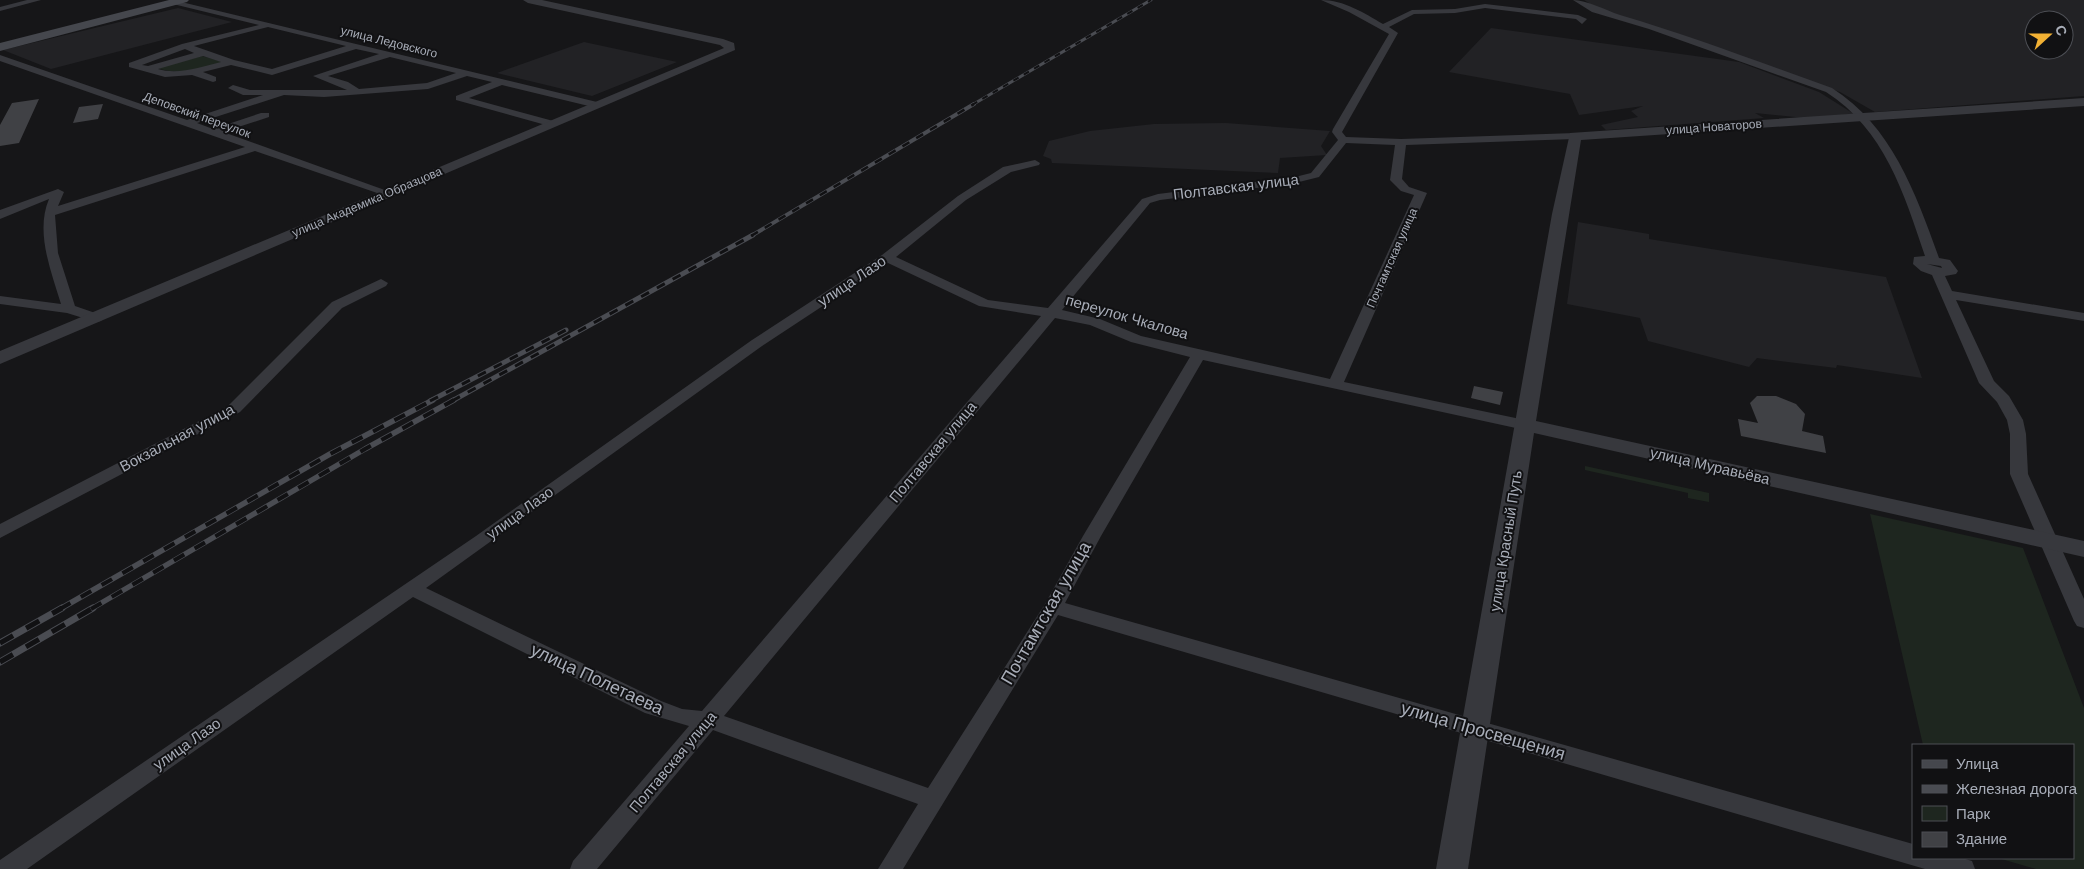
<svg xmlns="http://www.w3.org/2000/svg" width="2084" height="869" font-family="'DM Sans',sans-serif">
	<rect width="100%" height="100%" fill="#161618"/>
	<path fill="#222225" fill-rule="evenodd" d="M1584,0H2084V96L1875,112L1840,92L1658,28L1600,10ZM2034,20H2064V50H2034Z
		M178,8L232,22L51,69L3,50Z
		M1491,28L1739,62L1819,92L1854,114L1805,118L1755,113L1764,118L1606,130L1601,125L1638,117L1631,111L1643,106L1579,115L1570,94L1449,72Z
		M584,42L677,62L592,96L497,73Z
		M1226,123L1330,131L1321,146L1327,155L1280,158L1278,173L1052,163L1051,159L1043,156L1049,141L1090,131L1154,124Z
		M1578,222L1649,234V239L1886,277L1922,378L1837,365L1836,368L1757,358L1749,367L1648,341L1640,318L1567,304Z"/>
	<path fill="#1e261f" d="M202,56L223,62C203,68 178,76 157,68Z
		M1585,466L1709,493V502L1688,498V493L1585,470Z
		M1870,514L2023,548L2084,708V869H2036L1998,858H2073V745H1923Z"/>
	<path fill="#404145" d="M39,99L19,143L0,146V125L12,103Z
		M103,104L98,119L73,123L79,107Z
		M1474,386L1503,392L1500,405L1471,398Z
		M1757,396H1776L1796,404L1805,414L1802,431L1823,436L1826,453L1741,436L1738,419L1758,423L1750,403Z"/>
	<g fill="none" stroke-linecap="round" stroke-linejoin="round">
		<path fill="#37383d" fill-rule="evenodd" d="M27,0H41L0,11V7Z
			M173,0L597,102L602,105L597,108L502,85L469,98L557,122L558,124L553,127L456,100V96L492,82L467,76L428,89L324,97L284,95L197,123L213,129L261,113H269V117L223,132L393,193L391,195H383L255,151L55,215L58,253L75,306L101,315L103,318L101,321L96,322L67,313L0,304V296L61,304C51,271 35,232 49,199L0,219V210L58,189L64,192L58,206L245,147L0,61V55L187,120L263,95H243L228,88L233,85L250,90H347L313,76L379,54L356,49L272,75L231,65L203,72L216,77V81L213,82L192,75L165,77L129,67V63L182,44L259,25L173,4ZM268,27L346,46L272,69L234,60L194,46ZM185,49L194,53L148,66L142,65ZM203,56L221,62C201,67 178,75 158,69ZM390,57L456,73L427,83L359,89L348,82L328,76Z
			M1321,0C1344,0 1364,13 1383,24L1412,10L1455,9L1485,4L1578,15L1587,19L1582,24L1576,19L1485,8L1455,13L1414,14L1389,27L1398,33L1342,132L1346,137L1401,139L1575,133L1580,136L1575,139L1406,145L1402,179L1409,187L1427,193L1344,382L1525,420L1533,425L1525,430L1203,360L1101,536L1065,603L1913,844V858H1962L1972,861L1975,869H1925L1058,615L903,869H878L918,804L713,730L597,869H570L573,861L689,726L645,713L413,597L27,869H0V860L476,536L752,340L882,255L958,196L1003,167L1035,160L1040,163L1039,165L1011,172L966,200L896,257L988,300L1048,308L1142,199L1158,194L1295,177L1311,173L1338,140L1332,132L1333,129L1389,34L1349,12ZM1346,143L1395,145L1390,180L1401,191L1414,195L1330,379L1141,336L1100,319L1062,310L1150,203L1160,200L1295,183L1319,177ZM888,263L979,306L1041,316L702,711L682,709L661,701L426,588L762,346ZM1055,318L1090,325L1131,342L1190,357L1083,536L1045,604L928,788L724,716Z
			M1573,0C1587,0 1605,10 1620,15C1691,36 1762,63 1832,88C1892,126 1916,194 1939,258L1950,260L1958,271L1956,274L1945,276L1952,291L2084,313V321L1956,300L1994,381L2009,396L2023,420L2026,434L2028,474L2084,599V628L2077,626L2074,621L2010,474V434L2007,420L1997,402L1979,383L1932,275L1921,271L1913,264L1914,257L1925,256C1904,193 1884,129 1826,92L1649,29L1592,12ZM1927,264L1941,266L1942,268Z
			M381,279L388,283L386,286L342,308L240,412L0,538V524L228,406L332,302Z"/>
		<path fill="#37383d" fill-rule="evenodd" d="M523,0H542L723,39L734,43L735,50L0,364V351L724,48L720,45L528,3Z
			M2084,98V106L1581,140L1536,421L2084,541V557L1534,433L1468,869H1436L1552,214L1570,133Z"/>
		<path fill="#45474d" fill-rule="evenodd" d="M169,0H189L187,2L0,51V43Z"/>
		<defs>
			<path id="rail-far4" d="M972,105L1151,0"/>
			<path id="rail-far3" d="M751,236L974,104"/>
			<path id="rail-far2" d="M430,401L566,330
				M452,401L753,235"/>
			<path id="rail-far1" d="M60,609L330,454L433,400
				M91,609L365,449L454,400"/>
			<path id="rail" d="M0,643L62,608
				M0,662L93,608"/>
		</defs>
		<use href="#rail-far4" stroke="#4a4c52" stroke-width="3"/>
		<use href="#rail-far3" stroke="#4a4c52" stroke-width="4"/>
		<use href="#rail-far2" stroke="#4a4c52" stroke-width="5"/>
		<use href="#rail-far1" stroke="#4a4c52" stroke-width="5.5"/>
		<use href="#rail" stroke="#4a4c52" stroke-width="7"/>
		<use href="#rail-far4" stroke="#111113" stroke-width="2" stroke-dasharray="6" stroke-linecap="butt"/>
		<use href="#rail-far3" stroke="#111113" stroke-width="2.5" stroke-dasharray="8" stroke-linecap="butt"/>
		<use href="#rail-far2" stroke="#111113" stroke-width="3" stroke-dasharray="9" stroke-linecap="butt"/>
		<use href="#rail-far1" stroke="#111113" stroke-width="4" stroke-dasharray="12" stroke-linecap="butt"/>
		<use href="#rail" stroke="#111113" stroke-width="5" stroke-dasharray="15" stroke-linecap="butt"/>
	</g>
	<g text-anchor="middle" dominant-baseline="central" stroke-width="4" stroke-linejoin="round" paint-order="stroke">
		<g font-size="12" fill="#a8adb8" stroke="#111113">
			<text transform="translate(389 42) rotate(14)">улица Ледовского</text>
			<text transform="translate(197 115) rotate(20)">Деповский переулок</text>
			<text transform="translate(1714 127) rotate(-4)">улица Новаторов</text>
			<text transform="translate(367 202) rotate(-23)">улица Академика Образцова</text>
			<text transform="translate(1392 258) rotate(-66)">Почтамтская улица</text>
		</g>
		<g font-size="15" fill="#a8adb8" stroke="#111113">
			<text transform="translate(1236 187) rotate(-7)">Полтавская улица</text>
			<text transform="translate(852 281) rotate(-34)">улица Лазо</text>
			<text transform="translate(1127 317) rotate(16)">переулок Чкалова</text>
			<text transform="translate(177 438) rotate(-28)">Вокзальная улица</text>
			<text transform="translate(933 452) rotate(-50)">Полтавская улица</text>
			<text transform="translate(1710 466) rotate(13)">улица Муравьёва</text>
			<text transform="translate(520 513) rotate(-36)">улица Лазо</text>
			<text transform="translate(1506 541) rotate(-81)">улица Красный Путь</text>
			<text transform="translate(187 744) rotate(-35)">улица Лазо</text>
			<text transform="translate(673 762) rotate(-50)">Полтавская улица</text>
		</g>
		<g font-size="18" fill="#a8adb8" stroke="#111113">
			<text transform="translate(1046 613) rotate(-60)">Почтамтская улица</text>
			<text transform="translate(597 679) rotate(25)">улица Полетаева</text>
			<text transform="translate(1483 731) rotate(16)">улица Просвещения</text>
		</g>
	</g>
	<rect x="1912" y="744" width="162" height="115" fill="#111113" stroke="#4d4f55"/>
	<rect x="1922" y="760" width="25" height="8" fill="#45474d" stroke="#4d4f55"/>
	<text x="1956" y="769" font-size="15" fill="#a8adb8">Улица</text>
	<rect x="1922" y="785" width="25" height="8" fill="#4a4c52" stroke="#4d4f55"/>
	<text x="1956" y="794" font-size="15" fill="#a8adb8">Железная дорога</text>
	<rect x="1922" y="806" width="25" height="15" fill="#1e261f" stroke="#4d4f55"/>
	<text x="1956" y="819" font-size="15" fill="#a8adb8">Парк</text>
	<rect x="1922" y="832" width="25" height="15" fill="#404145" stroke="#4d4f55"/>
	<text x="1956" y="844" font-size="15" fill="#a8adb8">Здание</text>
	<g transform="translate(2049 35) rotate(69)"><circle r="24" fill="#111113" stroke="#4d4f55"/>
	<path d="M0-4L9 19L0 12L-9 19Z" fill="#f2b134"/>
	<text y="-8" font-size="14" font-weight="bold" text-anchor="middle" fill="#a8adb8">С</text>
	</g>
</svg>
